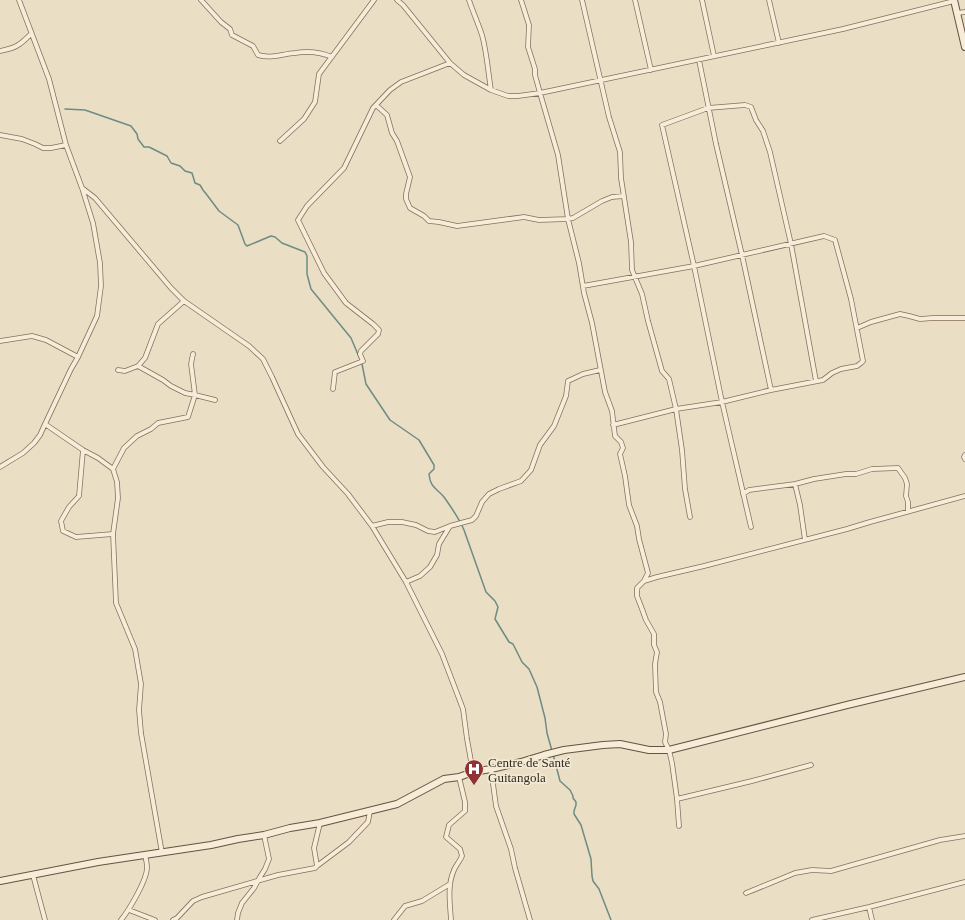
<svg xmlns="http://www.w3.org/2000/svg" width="965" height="920" font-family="'Times New Roman',serif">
	<rect width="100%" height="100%" fill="#eadec5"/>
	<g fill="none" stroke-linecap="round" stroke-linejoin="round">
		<path stroke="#6e8c83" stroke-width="1.5" d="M65,109L85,110L131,126L137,134L138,139L144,147H149L167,156L171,163L180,166L185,171L192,173L195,183L200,185L203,190L207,195L219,211L238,225L245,244L247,246L271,236L275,237L282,243L305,252L307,256V274L311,289L351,338L362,364L366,384L390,420L419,440L434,465V469L429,474C430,487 436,488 444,497C451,507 459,518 464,530L486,592L495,601L498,607L495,619L509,642L513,644L522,662L529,669L537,687L545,718L547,733L552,751
			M553,754L560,781L570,790L573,796V798L576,802V805L574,811V814L581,825L591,859L592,876L593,881L599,889L611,920"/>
		<defs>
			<path id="street" d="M201,0L221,22L230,29L232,35L253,46L258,55C271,59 282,54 295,53C308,51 320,52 332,57
				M397,0L403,5L450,63L464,75L491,90L508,96H518L540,93L843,29L954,1
				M469,0C473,12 478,23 482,35C487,53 488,72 491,90
				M521,0L529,25L528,47L535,69V75L540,93L558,155L568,219L579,263L584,293L592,323L605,392L612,411L615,436L621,442L623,448L620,454L625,476L629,505L637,526L639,539L648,573L644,581L637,588V596L642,609L646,620L654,634V645L657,652L655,664L656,692L660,702L666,734L665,742L669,750L672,763L677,799L679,826
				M582,0L609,117L620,152L621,178L631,242L632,270L642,294L648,321L662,371L669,379L676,409L682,450L685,489L690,517
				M635,0L651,70
				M702,0L714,56
				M769,0L779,43
				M957,13L965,12
				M0,51C16,48 20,45 31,34
				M699,60L716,144L742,255L771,390
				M376,105L387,115L392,133L397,141L410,177L406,194V199L410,208L424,216L429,221L439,222L457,226L524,217L539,220L568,219L573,218L602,201L612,197L624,196
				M0,135L22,139L35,144L43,148H51L66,145
				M280,141L304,119L315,102L319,74L374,0
				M82,188L95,198L171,288L184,301L249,346L263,359L272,377L298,434L323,467L348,494L372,526L406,582L442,654L463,709L467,739L473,772
				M583,286L694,266L824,236L835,240L851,299L863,361L861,363L857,366L841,369L832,373L823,380L771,390L722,402L676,409L613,425
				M857,328L871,322L900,314L909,316L920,319L933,318H965
				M0,341L32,336L46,340L78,357
				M138,366L163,380L171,386L185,393L195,395L215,400
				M118,370L125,371L138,366L145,358L158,324L184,301
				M333,389L335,372L363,361L360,354L361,351L378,334L379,330L373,324L346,303L324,273L298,220L307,206L344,168L373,108L390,90L401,82L450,63
				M45,424L83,450L98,458L113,469L117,482L118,498L113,534L116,603L135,649L141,684L139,710L141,733L162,853
				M83,450L79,496L69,507L61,521L63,531L76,537L113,534
				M965,455L964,457L965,459
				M0,467L23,453L34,443L40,435L45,424L71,369L78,357L97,316L101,286L100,263L93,223L82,188L66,145L49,79L19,0
				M113,469L124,448L137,436L151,429L158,423L188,417L195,395L191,364L193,354
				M795,484L800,505L805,540
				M743,494L749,490L795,484L814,479L846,474H856L872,469L898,468L905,478L907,484L906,496L908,502V511
				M372,526L388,522H402L416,525L428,531L435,532L450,526
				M751,527L722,402L694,266L662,125L708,108L745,105L751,107L756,120L763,131L770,152L791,244L816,381
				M644,581L657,577L704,566L847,529L870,522L965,496
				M406,582L420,576L430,567L437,555L439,544L450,526L472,520L476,516L482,502L489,494L499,489L521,481L531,470L540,445L554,426L566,396L568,381L583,374L600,370
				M491,769L496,806L511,849L515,868L530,920
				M677,799L752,781L811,765
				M317,866L349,842L368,822L370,811
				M33,875L45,920
				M746,893L778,880L795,873L812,870L831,871L940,840L965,836
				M869,907L872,920
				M129,910L155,920
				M121,920C129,910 147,880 147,868C147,864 146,859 145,855
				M173,920L177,918L193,901L202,897L278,875L315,868L317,866L314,848L320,823
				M237,920L238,913L242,903L254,888L260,877L265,869L269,859L264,835
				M394,920L405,906L422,901L450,884
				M451,920C450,904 447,885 454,870C456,865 460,861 462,856L460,849L446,837L449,825L465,811V802L459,777
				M812,920L869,907L965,882"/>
			<path id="secondary" d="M954,0L965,47
				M0,881L98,862L211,845L238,839L264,835L290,828L320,823L397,804L444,779L459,777L473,772L491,769L521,762L544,755L564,750L603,745L620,744L649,750H669L847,705L965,677"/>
		</defs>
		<use href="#street" stroke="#84705d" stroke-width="5.5"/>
		<use href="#secondary" stroke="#665240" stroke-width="8"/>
		<use href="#street" stroke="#f6ecd8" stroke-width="4"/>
		<use href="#secondary" stroke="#f6ecd8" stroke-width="6"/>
	</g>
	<defs>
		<symbol id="hospital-pin" viewBox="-11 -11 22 30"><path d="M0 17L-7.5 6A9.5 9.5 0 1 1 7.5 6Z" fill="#8e3235" stroke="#f2e9d4"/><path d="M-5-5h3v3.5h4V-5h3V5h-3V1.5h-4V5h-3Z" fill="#fff"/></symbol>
	</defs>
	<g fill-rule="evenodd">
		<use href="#hospital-pin" x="463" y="758" width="22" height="30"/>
	</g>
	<g text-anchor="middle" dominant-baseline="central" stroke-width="3.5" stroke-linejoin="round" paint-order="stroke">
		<g font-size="13" fill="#35291f" stroke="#f2e9d4" text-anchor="start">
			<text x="488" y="762">Centre de Santé<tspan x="488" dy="15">Guitangola</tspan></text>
		</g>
	</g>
</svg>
